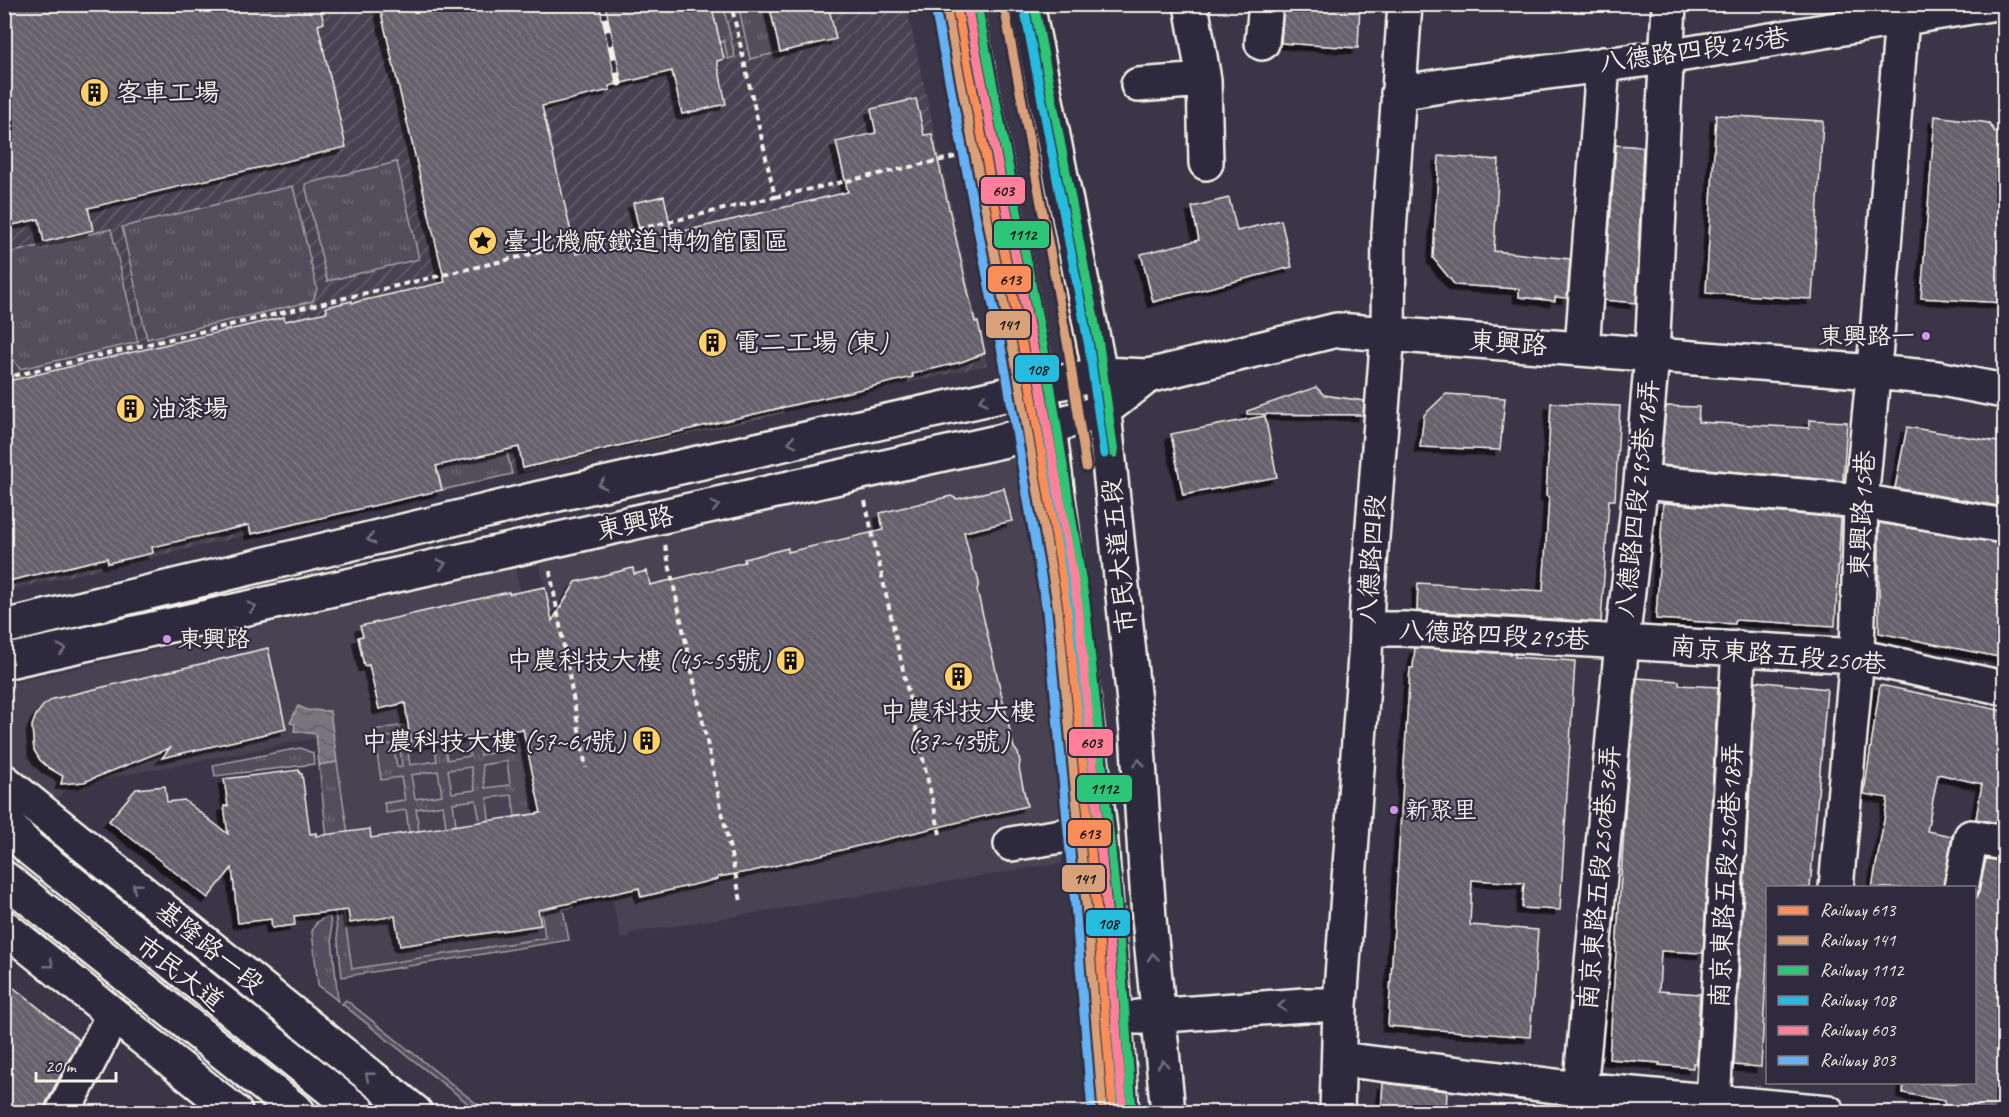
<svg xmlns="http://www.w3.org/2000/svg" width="2009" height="1117" font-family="Caveat,'LXGW WenKai TC',sans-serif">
	<defs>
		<pattern id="industrial-furrows" width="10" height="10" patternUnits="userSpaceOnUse" patternTransform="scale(1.5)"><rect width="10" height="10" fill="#484352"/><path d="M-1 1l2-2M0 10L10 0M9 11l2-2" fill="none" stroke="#635f6b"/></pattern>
		<pattern id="grass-tufts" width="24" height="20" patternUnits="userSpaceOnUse" patternTransform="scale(1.5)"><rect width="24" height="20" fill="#534e5c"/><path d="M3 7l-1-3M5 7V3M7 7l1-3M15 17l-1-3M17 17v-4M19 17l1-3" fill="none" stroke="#6c6873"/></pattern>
		<pattern id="water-waves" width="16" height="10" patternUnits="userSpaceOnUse" patternTransform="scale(1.5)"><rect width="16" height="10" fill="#78747b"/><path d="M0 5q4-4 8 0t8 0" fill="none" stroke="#636063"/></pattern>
		<pattern id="building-back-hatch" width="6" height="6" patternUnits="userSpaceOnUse" patternTransform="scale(1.5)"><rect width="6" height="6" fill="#65616c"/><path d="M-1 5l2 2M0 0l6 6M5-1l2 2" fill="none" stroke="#7c7881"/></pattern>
		<filter id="shadow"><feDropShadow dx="-5.5" dy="5.5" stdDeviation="0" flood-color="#0009"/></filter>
	</defs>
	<rect width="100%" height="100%" fill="#3b3647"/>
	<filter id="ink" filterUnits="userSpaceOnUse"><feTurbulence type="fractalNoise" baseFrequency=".0167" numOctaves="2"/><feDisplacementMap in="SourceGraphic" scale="12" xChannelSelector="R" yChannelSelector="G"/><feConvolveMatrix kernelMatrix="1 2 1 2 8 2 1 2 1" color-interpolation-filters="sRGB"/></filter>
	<g filter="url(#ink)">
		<path fill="#484352" d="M1009,454L1021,456L1034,467L1040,497L1049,586L1062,798V863L630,933V937L621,939L539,562Z
			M515,567L530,640L554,942L342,977L316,738L68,786L54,803L5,763L4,685Z"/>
		<path fill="url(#industrial-furrows)" d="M4,5H906L987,365L5,591Z"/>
		<path fill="url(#grass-tufts)" stroke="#a4a0a2" stroke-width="1.5" fill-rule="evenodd" d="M711,5H723L735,57L728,59L724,41L720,42Z
			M745,5H769L780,52L750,59L740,13Z
			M397,162L419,259L327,281L305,184Z
			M293,186L317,289L313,301L147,339L122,227Z
			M677,227L679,233L612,248L623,298L613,300L601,248L533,264V261Z
			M111,229L138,342L20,369L5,348V254Z
			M468,283L512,474L442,490L432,446L441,465L504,450Z
			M782,408L783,412L524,471L523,468L597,451L591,424L612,447L644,440L639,415L655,437Z
			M543,708L561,905L572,903L573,907L563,909L569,940L342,977L319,765L337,762L349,841L334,844L352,969L545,938L529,815L515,816L512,795L487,798L489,820L480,822L476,800L453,803L456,825L446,827L443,805L416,809L419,831L409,832L406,810L386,813L384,803L405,800L401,777L381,780L376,746L393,744L397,767H402L399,736L375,738L374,730L404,725L410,765L437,761L434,742L444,740L447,760L470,756L468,737L477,736L480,755L506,751L500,715ZM507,761L510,785L485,788L482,765ZM471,767L475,790L452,793L448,770ZM438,771L442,795L415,799L411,775Z
			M300,748L313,753L314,764L215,776L213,765Z
			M330,917L338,1001L318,985L312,932C315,922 320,918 330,917Z
			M346,1000L487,1112H479L342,1004Z"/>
		<path fill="url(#water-waves)" stroke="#aaa6a7" stroke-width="1.5" d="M298,706L307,710L330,711L337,762L319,765L316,734L294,731L295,724L290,723Z"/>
		<path fill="url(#building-back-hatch)" stroke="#f4f1e8" stroke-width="1.5" filter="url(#shadow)" d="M4,4H319L324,23L318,25L346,147L88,208L93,230L44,242L39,219L4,227Z
			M379,4H711L724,59L717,61L726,104L682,114L672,71L609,86L610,90L542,106L576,254L601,248V251L642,241L633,203L664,196L672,234L848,192L836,142L876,133L871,109L916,99L924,135L932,134L975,322H978L985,353L961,362L912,374L913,377L523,468L519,447L436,466L442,490L251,534L249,525L152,547L153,553L108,563L107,558L4,582V382L284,317L285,321L327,312L326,307L352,301V303L445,282Z
			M769,4H828L836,39L780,52Z
			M1284,4H1360L1358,48L1281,43Z
			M1716,115L1823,121L1812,299L1706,293Z
			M1935,116L1989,123L1995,132L2004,133V303L1921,298Z
			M1616,145L1643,147L1636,303L1604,300Z
			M1439,156L1499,160L1494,251L1570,259L1567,298L1555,297V301L1519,297V289L1455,285L1433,258Z
			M1229,198L1237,231L1281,220L1292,267L1153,302L1141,254L1199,240L1192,207Z
			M1316,387L1324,395L1364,401L1363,415L1247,414V411Z
			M1446,394L1505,398L1500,450L1420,447L1424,415Z
			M1551,403L1620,406L1615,500H1609L1601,622L1417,611L1418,583L1543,591L1549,497L1546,496Z
			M1666,406L1699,407L1698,422L1809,428V420L1847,422L1843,481L1661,465Z
			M1265,416L1277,477L1183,495L1171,434Z
			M1907,427L2004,443V507L1895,488Z
			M1004,488L1012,521L964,532L973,569L977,574L979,583L977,590L1014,748L1018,753L1020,762L1019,768L1027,806L753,871L718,877V879L641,897L639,888L538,910L541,925L400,946L395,916L350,923L348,910L294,916L295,925L272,928L271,919L238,923L232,868L208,898L109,821L136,789L165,786L167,802L184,800L228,834L224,806H228L224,779L299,770L300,774H302L310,834L316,833V836L370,829L371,838L541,813L523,729L411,746L405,703L379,709L369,665L364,666L358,637L363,636L360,626L509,592V594L545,587L552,621L576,582L633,568L634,574L647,571L650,585L745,562L744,559L788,548V552L883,530L880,513L951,496L957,499Z
			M1663,503L1841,518L1835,626L1735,620V624L1656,619Z
			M1879,523L2004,544V658L1879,633Z
			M268,648L286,729L162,758L170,748L84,782L61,784L63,776L49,768L40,760L34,750L32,726L36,715L43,706L53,699Z
			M1415,648L1515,654V657L1575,661L1560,910L1522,908L1524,883L1472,880L1470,925L1538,930L1530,1037L1388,1026L1410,668H1413Z
			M1637,678L1679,681V685L1718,687L1703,953L1661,951L1659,991L1700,994L1696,1063H1693V1068L1659,1065L1660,1063L1609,1059L1626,800Z
			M1756,681L1827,689L1810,888H1767V960L1761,1067L1734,1065Z
			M1880,685L2004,711V824L1976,819L1982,784L1938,774L1927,831L1952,836L1943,888H1872L1888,798L1864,794Z
			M1986,859L2004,861V1113H1979L1944,1105L1945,1101L1903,1093L1904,1083H1974V901L1979,892Z
			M4,980L79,1040L46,1103L44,1113H4Z
			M1383,1083L1447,1091L1446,1113H1381Z"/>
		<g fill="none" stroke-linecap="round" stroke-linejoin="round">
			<defs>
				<path id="minor" d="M965,4L1031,347L1049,426L1100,830L1122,1112
					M1027,4L1100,374L1137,731L1149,918L1168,1112
					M1191,4L1204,80L1206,163
					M1262,43L1266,4
					M1138,85L1204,80
					M1398,93L1453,84L1666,57L1990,4
					M1582,349L1603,64
					M1641,482L1861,501L2004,526
					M4,627L536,499L1040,387L1100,374L1148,376L1337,330L1873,372L1937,378L2004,391
					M1366,629H1404L1857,656L2004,688
					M4,662L1002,441L1103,411L1148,376
					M1011,844L1100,830
					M1836,888L1857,656L1861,501L1877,335L1903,4
					M1961,888L1971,837L2004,843
					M1138,1017L1304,1005H1340
					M1340,1059L1579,1089L1828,1112
					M1713,1102L1739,648
					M63,1112L113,1015
					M1337,1112L1340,1005L1365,657L1367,602L1388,333L1389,232L1405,4
					M1578,1112L1622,642L1641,482L1652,355L1669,4"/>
				<path id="major" d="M4,781L415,1112
					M4,927L235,1112"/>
				<path id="highway" d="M4,821L30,849L359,1112
					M4,878L298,1112"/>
			</defs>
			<use href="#minor" stroke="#f4f1e8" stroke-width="38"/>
			<use href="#major" stroke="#f4f1e8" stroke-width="38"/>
			<use href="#highway" stroke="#f4f1e8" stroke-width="38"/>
			<path stroke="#f4f1e8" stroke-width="4" stroke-dasharray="6 4.5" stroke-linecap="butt" d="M775,197L964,155
				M4,378L775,197L731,4
				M1020,466L1025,491
				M865,501L940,834
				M665,545L741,901
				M550,571L586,768"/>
			<use href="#minor" stroke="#2f2a3d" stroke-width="33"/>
			<use href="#major" stroke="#2f2a3d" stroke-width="33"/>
			<use href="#highway" stroke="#2f2a3d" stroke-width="33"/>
			<defs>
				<path id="rail" d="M602,4L619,83"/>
			</defs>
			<use href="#rail" stroke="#f4f1e8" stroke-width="7"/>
			<use href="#rail" stroke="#2f2a3d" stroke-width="4.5" stroke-dasharray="14" stroke-linecap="butt"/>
			<defs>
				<path id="rail-1" d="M956,4L1028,374L1068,608L1097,913L1113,1112"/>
				<path id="rail-2" d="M946,6L1018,376L1058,609L1087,914L1103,1112
					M1004,6L1068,347L1086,467"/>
				<path id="rail-3" d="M977,4L1048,371L1085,603L1117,907L1132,1112
					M1034,4L1099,345L1114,453"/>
				<path id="rail-4" d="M967,6L1038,373L1075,604L1107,908L1122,1112
					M1024,6L1089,347L1104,454"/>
				<path id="rail-5" d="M967,4L1038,372L1078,606L1107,912L1123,1111"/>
				<path id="rail-6" d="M935,8L1007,378L1047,611L1076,915L1092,1112"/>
			</defs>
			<use href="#rail-1" stroke="#2f2a3d" stroke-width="14"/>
			<use href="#rail-2" stroke="#2f2a3d" stroke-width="14"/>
			<use href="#rail-3" stroke="#2f2a3d" stroke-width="14"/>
			<use href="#rail-4" stroke="#2f2a3d" stroke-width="14"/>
			<use href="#rail-5" stroke="#2f2a3d" stroke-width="14"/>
			<use href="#rail-6" stroke="#2f2a3d" stroke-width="14"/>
			<use href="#rail-1" stroke="#fa8e5a" stroke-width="9"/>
			<use href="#rail-2" stroke="#d9a179" stroke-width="9"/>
			<use href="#rail-3" stroke="#2dc577" stroke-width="9"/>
			<use href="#rail-4" stroke="#26bcdd" stroke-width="9"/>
			<use href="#rail-5" stroke="#ff8098" stroke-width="9"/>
			<use href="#rail-6" stroke="#66b1f2" stroke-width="9"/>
		</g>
		<defs><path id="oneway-chevron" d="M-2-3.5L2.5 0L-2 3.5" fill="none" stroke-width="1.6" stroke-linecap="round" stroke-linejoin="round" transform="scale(1.5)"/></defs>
		<g stroke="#747079">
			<use href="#oneway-chevron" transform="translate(983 400) rotate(167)"/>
			<use href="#oneway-chevron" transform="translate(792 442) rotate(167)"/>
			<use href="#oneway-chevron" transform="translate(602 484) rotate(167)"/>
			<use href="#oneway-chevron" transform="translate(715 506) rotate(-13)"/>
			<use href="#oneway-chevron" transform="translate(371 539) rotate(167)"/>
			<use href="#oneway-chevron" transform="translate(442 564) rotate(-13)"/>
			<use href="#oneway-chevron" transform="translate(252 607) rotate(-13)"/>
			<use href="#oneway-chevron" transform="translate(62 649) rotate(-13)"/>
			<use href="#oneway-chevron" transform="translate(1139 763) rotate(-94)"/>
			<use href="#oneway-chevron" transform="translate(136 887) rotate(-141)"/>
			<use href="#oneway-chevron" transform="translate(1153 957) rotate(-95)"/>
			<use href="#oneway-chevron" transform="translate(50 964) rotate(39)"/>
			<use href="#oneway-chevron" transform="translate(1282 1006) rotate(176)"/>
			<use href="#oneway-chevron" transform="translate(1163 1064) rotate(-95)"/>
			<use href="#oneway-chevron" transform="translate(369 1076) rotate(-141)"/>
		</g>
	</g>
	<defs>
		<symbol id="building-disc" viewBox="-11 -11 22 22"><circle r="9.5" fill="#ffd166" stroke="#2f2a3d"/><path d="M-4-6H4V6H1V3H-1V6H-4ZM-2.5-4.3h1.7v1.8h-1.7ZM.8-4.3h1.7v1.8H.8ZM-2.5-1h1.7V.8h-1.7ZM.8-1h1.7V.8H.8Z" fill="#111"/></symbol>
		<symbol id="sight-disc" viewBox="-11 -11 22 22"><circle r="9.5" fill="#ffd166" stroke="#2f2a3d"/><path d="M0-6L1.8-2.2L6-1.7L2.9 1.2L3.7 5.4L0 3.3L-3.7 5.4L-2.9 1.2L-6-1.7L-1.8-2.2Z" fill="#111"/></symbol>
	</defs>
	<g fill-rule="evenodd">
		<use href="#building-disc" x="78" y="76" width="33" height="33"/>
		<use href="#sight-disc" x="466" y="224" width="33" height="33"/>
		<use href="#building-disc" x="696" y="326" width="33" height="33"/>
		<use href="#building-disc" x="114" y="392" width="33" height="33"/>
		<use href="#building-disc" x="774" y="644" width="33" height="33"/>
		<use href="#building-disc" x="942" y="660" width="33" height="33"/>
		<use href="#building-disc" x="630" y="724" width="33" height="33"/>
	</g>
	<g fill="#d193ec" stroke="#2f2a3d" stroke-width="2">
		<circle cx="1926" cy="336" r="5"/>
		<circle cx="167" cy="639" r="5"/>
		<circle cx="1394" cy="810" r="5"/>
	</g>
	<g text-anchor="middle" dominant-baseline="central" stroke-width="4.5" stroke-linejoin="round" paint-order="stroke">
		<g font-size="24" fill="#f4f1e8" stroke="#2f2a3d" text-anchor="start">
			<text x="1915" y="336" text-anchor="end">東興路一</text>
			<text x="178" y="639">東興路</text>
			<text x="1405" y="810">新聚里</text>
		</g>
		<g font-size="26" fill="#f4f1e8" stroke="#2f2a3d">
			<text transform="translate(1694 50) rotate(-8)">八德路四段245巷</text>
			<text transform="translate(1508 343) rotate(4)">東興路</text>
			<text transform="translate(1637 498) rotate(-84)">八德路四段295巷18弄</text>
			<text transform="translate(1862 514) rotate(-87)">東興路15巷</text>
			<text transform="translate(635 523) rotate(-12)">東興路</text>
			<text transform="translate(1119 556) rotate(-96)">市民大道五段</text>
			<text transform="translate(1371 559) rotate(-86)">八德路四段</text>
			<text transform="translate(1494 635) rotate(3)">八德路四段295巷</text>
			<text transform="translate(1778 655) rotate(5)">南京東路五段250巷</text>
			<text transform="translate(1726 875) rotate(-87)">南京東路五段250巷18弄</text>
			<text transform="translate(1599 877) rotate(-85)">南京東路五段250巷36弄</text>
			<text transform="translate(210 947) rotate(39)">基隆路一段</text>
			<text transform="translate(180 973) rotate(38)">市民大道</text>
		</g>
		<g font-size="26" fill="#f4f1e8" stroke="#2f2a3d" text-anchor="start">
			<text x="116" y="92">客車工場</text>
			<text x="503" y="241">臺北機廠鐵道博物館園區</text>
			<text x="734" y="342">電二工場 (東)</text>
			<text x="151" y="408">油漆場</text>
			<text x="770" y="660" text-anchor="end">中農科技大樓 (45~55號)</text>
			<text x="958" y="711" text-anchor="middle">中農科技大樓<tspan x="958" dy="30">(37~43號)</tspan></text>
			<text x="625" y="741" text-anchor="end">中農科技大樓 (57~61號)</text>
		</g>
	</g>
	<g stroke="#2f2a3d" stroke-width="2">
		<rect x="980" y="176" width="46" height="29" rx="6" fill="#ff8098"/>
		<rect x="993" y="220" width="57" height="29" rx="6" fill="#2dc577"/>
		<rect x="987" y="265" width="45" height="28" rx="6" fill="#fa8e5a"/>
		<rect x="985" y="310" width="46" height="29" rx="6" fill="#d9a179"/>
		<rect x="1014" y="354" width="46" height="29" rx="6" fill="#26bcdd"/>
		<rect x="1068" y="728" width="46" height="29" rx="6" fill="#ff8098"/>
		<rect x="1076" y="774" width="57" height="29" rx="6" fill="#2dc577"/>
		<rect x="1067" y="819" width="45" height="28" rx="6" fill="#fa8e5a"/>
		<rect x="1061" y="864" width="45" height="29" rx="6" fill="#d9a179"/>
		<rect x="1085" y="909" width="46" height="28" rx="6" fill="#26bcdd"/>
	</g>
	<g font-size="16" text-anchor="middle" font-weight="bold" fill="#111">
		<text x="1003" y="196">603</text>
		<text x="1022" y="240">1112</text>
		<text x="1010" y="285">613</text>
		<text x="1008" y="330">141</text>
		<text x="1037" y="375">108</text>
		<text x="1091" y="748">603</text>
		<text x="1104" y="794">1112</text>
		<text x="1089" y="839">613</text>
		<text x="1084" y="884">141</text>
		<text x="1108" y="929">108</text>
	</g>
	<rect width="2009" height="1117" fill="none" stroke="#2f2a3d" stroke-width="24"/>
	<rect x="12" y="12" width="1985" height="1093" fill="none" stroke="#f4f1e8" stroke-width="2" filter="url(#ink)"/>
	<rect x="1766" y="886" width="210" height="198" fill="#2f2a3d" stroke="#7e7a81" stroke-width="1.5"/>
	<rect x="1778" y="906" width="30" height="9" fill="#fa8e5a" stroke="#7e7a81" stroke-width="1.5"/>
	<text x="1820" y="916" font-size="18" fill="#f4f1e8">Railway 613</text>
	<rect x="1778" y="936" width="30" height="9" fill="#d9a179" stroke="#7e7a81" stroke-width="1.5"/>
	<text x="1820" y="946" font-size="18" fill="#f4f1e8">Railway 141</text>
	<rect x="1778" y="966" width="30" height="9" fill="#2dc577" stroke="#7e7a81" stroke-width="1.5"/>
	<text x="1820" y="976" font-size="18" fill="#f4f1e8">Railway 1112</text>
	<rect x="1778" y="996" width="30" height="9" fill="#26bcdd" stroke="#7e7a81" stroke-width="1.5"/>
	<text x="1820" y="1006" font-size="18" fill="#f4f1e8">Railway 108</text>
	<rect x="1778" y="1026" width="30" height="9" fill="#ff8098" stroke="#7e7a81" stroke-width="1.5"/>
	<text x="1820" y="1036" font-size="18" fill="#f4f1e8">Railway 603</text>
	<rect x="1778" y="1056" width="30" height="9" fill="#66b1f2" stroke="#7e7a81" stroke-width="1.5"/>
	<text x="1820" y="1066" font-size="18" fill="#f4f1e8">Railway 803</text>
	<path d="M36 1072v9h80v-9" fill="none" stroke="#f4f1e8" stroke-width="3"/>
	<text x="45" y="1072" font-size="18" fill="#f4f1e8" stroke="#2f2a3d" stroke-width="4.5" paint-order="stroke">20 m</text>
</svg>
